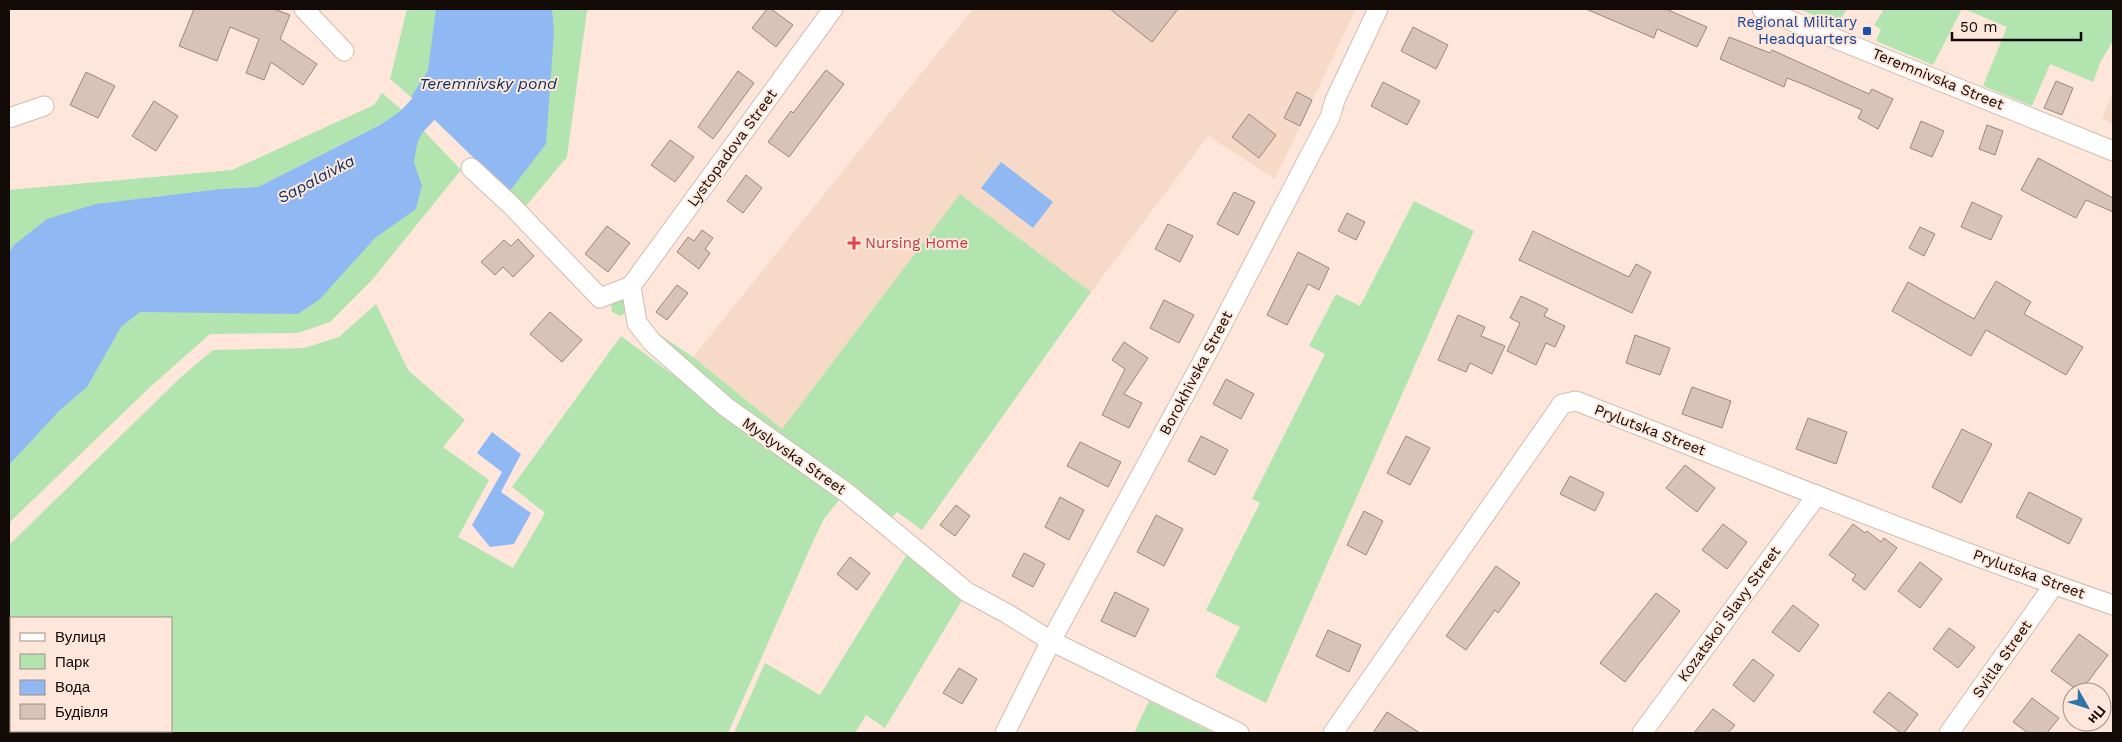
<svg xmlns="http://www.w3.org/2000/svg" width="2122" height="742" font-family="'Work Sans',sans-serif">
	<rect width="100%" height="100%" fill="#fee7da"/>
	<path fill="#f7d9c8" d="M973,9H1356L1275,179L1208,136L1091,292L960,194L782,429L693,357Z
		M2113,90V124L2102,119Z"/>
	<path fill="#b2e4b0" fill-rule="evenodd" d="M407,9H454L428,70L411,97L390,79Z
		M537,9H589L587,11L567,157L525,207L435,120L451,106Z
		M1799,9H1847L1837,25Z
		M1884,9H1962L1933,65L1876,41L1881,29L1874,25Z
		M1964,9H2113V41L2101,61L2093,82L2050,64L2032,106L1983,86L2007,27Z
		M382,93L402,110L380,125L258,187L221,189L14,245L9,252V190L232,170L374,105Z
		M423,130L461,170L372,280L330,322L298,333L210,334L149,388L9,523V303L404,141Z
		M960,194L1091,292L922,530L897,512L890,520L761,426L657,338L648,322L659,334L693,357L782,429Z
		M1414,201L1474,231L1266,703L1215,677L1240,627L1206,610L1260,503L1252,499L1325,354L1309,346L1336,294L1360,306Z
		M623,297L629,310L621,316L612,312L611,303Z
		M376,304L408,370L465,420L443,447L489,480L458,537L513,568L545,513L512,487L621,336L840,499L824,519L815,537L728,733H9V545L181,377L213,350L304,348L339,337ZM11,618H171V731H11Z
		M909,551L964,597L885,728L866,715L855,733H734L765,663L820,695Z
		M1149,701L1214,733H1134Z"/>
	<path fill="#90b9f4" d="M436,9H552L554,32L546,144L509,192L411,97L428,70Z
		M402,110L423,130L417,144L414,163L422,185L416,209L375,238L320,299L298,314L140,312L121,327L87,387L59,411L9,465V252L14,245L47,219L96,204L221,189L258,187L380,125Z
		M1001,162L1053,202L1033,228L981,188Z
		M492,432L521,454L501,492L531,513L514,544L490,547L472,525L502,472L477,453Z"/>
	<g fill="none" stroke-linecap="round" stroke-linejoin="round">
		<path stroke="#90b9f4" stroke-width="31" d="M380,145L399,135L463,67L477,9"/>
	</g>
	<path fill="#d9c3b6" stroke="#9b867a" d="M194,9H274L290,15L280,39L317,64L303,85L271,62L264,80L246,73L259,39L230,27L217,61L179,46Z
		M767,9H771L793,25L776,47L752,28Z
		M1110,9H1178L1152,42Z
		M1586,9H1666L1707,27L1697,47L1657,29L1654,38Z
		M1413,27L1448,45L1436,69L1401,51Z
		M1729,37L1770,53L1772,50L1869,94L1872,89L1893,99L1878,129L1858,118L1862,110L1805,85L1787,78L1784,87L1720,59Z
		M826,70L844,84L789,157L768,142L791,111L793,113Z
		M738,71L754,83L713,139L698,127Z
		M86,72L115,86L98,118L70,105Z
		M2056,81L2073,88L2062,115L2044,108Z
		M1383,82L1420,101L1407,125L1371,106Z
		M1297,92L1312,100L1300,126L1284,118Z
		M154,101L178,116L156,151L132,136Z
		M1249,114L1276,135L1259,158L1232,137Z
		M1921,121L1944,131L1932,157L1910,148Z
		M1987,125L2003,131L1995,155L1979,149Z
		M670,140L694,157L675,182L651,165Z
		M2038,158L2113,198V212L2086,200L2076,218L2021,190Z
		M746,175L762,188L743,213L727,201Z
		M1234,192L1255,202L1238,235L1217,224Z
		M1972,202L2002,216L1991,240L1961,227Z
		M1347,213L1365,222L1356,240L1338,231Z
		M1168,224L1193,236L1180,262L1155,249Z
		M607,226L630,243L608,272L585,254Z
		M1920,227L1935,234L1924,256L1909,248Z
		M702,230L713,238L705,249L710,253L699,269L677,252L688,237L694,241Z
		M1533,231L1629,277L1636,264L1651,272L1632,313L1519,260Z
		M518,239L534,256L513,277L503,267L495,275L481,262L504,240L511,246Z
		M1298,252L1329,268L1319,290L1308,284L1287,325L1267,315Z
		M1996,281L2031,302L2024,314L2083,347L2066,375L1986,330L1971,356L1892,311L1908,282L1974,319Z
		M677,285L688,293L667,320L656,312Z
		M1521,296L1548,309L1544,316L1565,326L1555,347L1546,343L1536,365L1507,351L1520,323L1510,318Z
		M1164,300L1194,315L1179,343L1150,328Z
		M550,312L582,340L562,362L530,334Z
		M1458,315L1485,327L1481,336L1505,346L1492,374L1470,363L1466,372L1438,360Z
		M1635,335L1670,348L1660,375L1626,363Z
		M1124,342L1148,358L1124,394L1142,403L1129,428L1102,415L1125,369L1112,360Z
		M1226,379L1254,394L1241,419L1213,404Z
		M1692,387L1731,401L1722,428L1682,414Z
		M1808,418L1847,432L1836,464L1796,449Z
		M1962,429L1992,444L1961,503L1932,487Z
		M1201,436L1228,450L1215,475L1188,461Z
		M1406,436L1430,448L1410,485L1387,473Z
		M1080,442L1121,462L1108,487L1067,466Z
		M1685,465L1715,488L1697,512L1666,488Z
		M1570,476L1604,493L1595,511L1560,494Z
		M2029,492L2082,519L2069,544L2016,517Z
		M1060,497L1084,510L1069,540L1045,527Z
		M956,505L970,516L955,536L940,525Z
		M1364,511L1383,521L1366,555L1347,545Z
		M1156,515L1183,529L1164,566L1137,552Z
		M1723,524L1747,542L1727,569L1702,550Z
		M1853,524L1865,533L1867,531L1881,542L1884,538L1897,548L1865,590L1852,580L1856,575L1829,555Z
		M1024,553L1045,564L1033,587L1012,576Z
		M850,557L870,573L857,590L837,574Z
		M1920,562L1942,579L1920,608L1898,591Z
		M1496,566L1520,583L1498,613L1495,610L1466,650L1446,636Z
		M1115,592L1149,609L1135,637L1101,621Z
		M1656,593L1680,611L1625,682L1600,663Z
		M1793,605L1819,625L1799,652L1772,632Z
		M1949,628L1975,647L1958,668L1933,649Z
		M1328,630L1361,645L1349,672L1316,656Z
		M2079,634L2108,655L2080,692L2051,671Z
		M1753,659L1774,675L1754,702L1733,685Z
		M959,668L977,679L962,704L943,693Z
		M1889,692L1918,714L1904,733H1901L1873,712Z
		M2032,698L2059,718L2047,733H2028L2013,722Z
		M1713,709L1735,725L1728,733H1694Z
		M1387,712L1420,733H1373Z"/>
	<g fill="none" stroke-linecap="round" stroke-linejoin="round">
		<defs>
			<path id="minor" d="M304,9L344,51
				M1762,9L2113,151
				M9,118L44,106
				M471,168L512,206L600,298L631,286L637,323L652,342L726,407L847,493L967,592L1006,613L1051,641L1239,733
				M631,286L833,9
				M1005,733L1051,641L1206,355L1330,117L1335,100L1378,9
				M1333,733L1562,404L1576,401C1754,470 1932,543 2113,605
				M1642,733L1817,495
				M1949,733L2054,585"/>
		</defs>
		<use href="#minor" stroke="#d2bcaf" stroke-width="21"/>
		<use href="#minor" stroke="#fff" stroke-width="19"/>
	</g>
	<rect fill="#1a4fb4" stroke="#fee7da" stroke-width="2" x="1862" y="26" width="10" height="10" rx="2.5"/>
	<path fill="#e0444e" stroke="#fee7da" stroke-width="2" d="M851.5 235.5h5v5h5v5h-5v5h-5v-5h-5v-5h5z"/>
	<g text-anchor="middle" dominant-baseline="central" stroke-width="4" stroke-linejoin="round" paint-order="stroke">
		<g font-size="15" fill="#164399" stroke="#fee7da" text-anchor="end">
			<text x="1857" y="22">Regional Military<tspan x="1857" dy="17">Headquarters</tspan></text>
		</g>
		<g font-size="15" fill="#120a06" stroke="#fee7da">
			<text transform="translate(1938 79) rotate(22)">Teremnivska Street</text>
			<text transform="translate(732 148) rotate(-54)">Lystopadova Street</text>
			<text transform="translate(1196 373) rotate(-62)">Borokhivska Street</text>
			<text transform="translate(1650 430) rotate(21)">Prylutska Street</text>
			<text transform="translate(794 456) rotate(35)">Myslyvska Street</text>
			<text transform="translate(2029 574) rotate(20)">Prylutska Street</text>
			<text transform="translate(1729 614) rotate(-54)">Kozatskoi Slavy Street</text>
			<text transform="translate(2002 659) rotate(-55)">Svitla Street</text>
		</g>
		<g font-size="15" fill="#be3a42" stroke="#fee7da" text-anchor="start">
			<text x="865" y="243">Nursing Home</text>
		</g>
		<g font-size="16" font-style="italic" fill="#052d5f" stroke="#fee7da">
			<text x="488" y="83">Teremnivsky pond</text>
			<text transform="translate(316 179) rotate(-28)">Sapalaivka</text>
		</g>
	</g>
	<rect width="2122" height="742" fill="none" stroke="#120a06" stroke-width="20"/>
	<rect x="10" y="617" width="162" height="115" fill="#fee7da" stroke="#a08f85"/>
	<rect x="20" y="633" width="25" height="8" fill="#ffffff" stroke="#a08f85"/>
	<text x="55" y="642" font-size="15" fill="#120a06">Вулиця</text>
	<rect x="20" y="654" width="25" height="15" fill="#b2e4b0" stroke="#a08f85"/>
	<text x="55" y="667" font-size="15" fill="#120a06">Парк</text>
	<rect x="20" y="680" width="25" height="15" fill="#90b9f4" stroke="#a08f85"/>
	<text x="55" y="692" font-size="15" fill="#120a06">Вода</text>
	<rect x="20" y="704" width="25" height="15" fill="#d9c3b6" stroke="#a08f85"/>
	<text x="55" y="717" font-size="15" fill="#120a06">Будівля</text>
	<g transform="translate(2087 707) rotate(129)"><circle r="24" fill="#fee7da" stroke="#a08f85"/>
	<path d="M0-4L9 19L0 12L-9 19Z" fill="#2d74a8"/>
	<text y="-8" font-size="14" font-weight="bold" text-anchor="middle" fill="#120a06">Пн</text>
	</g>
	<path d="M1952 32v8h129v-8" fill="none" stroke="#120a06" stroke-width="2.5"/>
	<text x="1960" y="32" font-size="15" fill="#120a06" stroke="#fee7da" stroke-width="4" paint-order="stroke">50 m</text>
</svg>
